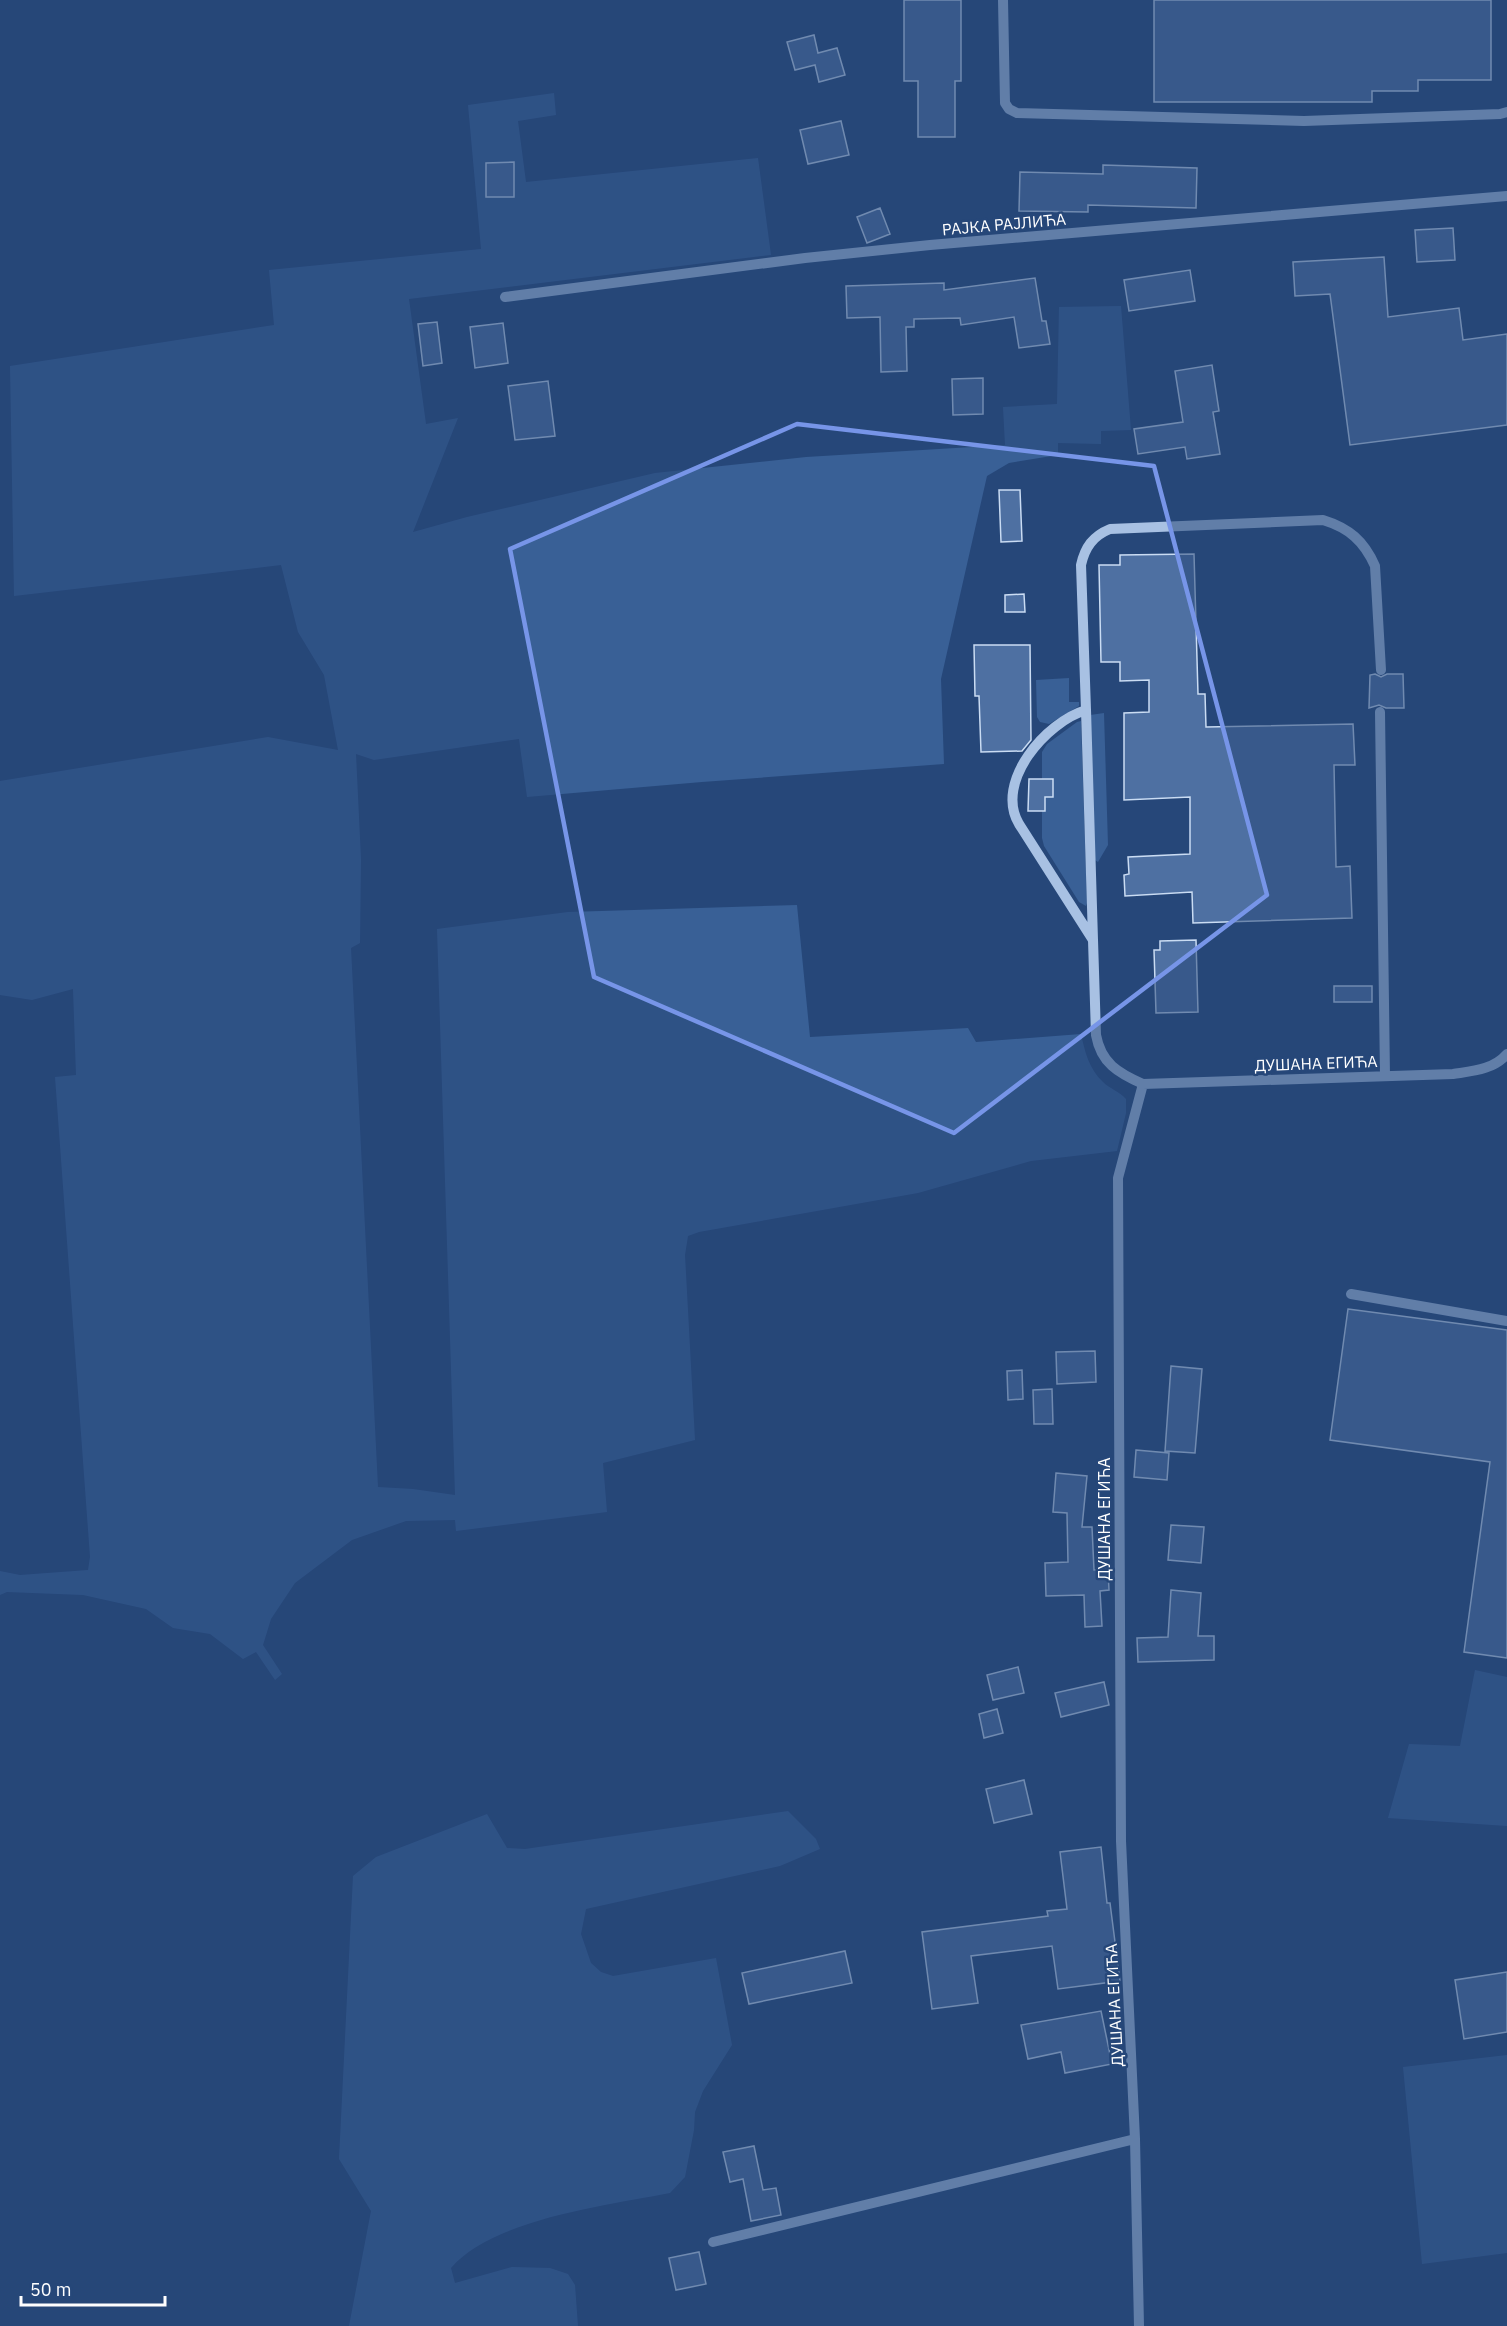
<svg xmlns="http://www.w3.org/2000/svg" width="1507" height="2326" font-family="'IBM Plex Sans',sans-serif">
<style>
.green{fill:#396096}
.building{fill:#4e70a2;stroke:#cadcf3;stroke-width:1.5}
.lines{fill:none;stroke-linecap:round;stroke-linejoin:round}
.minor{stroke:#a8c1e3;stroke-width:10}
.marked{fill:none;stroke:#7795e8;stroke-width:4.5;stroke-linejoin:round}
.labels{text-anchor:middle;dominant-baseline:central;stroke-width:5;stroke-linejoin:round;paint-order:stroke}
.street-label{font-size:16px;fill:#fff;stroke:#264779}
</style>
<rect width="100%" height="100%" fill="#264779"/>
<!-- green -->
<path class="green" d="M554 93 556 115 518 121 526 182 758 158 771 255 409 299 426 424 458 418 413 532 467 517 655 473 806 457 1005 445 1003 407 1057 404 1059 307 1121 306 1131 430 1101 431V444L1058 443V455L1009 463 987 476 941 679 944 764 702 782 527 797 519 739 374 760 356 754 361 859 360 943 351 948 378 1487 413 1489 455 1495 437 929 568 912 797 905 810 1037 968 1028 976 1042 1081 1034C1085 1052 1089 1069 1103 1082 1110 1089 1119 1091 1126 1099V1113L1117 1151 1031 1161 918 1193 699 1232 688 1236 685 1255 695 1440 603 1463 607 1512 456 1531 455 1520 406 1521 352 1540 295 1583 271 1619 263 1645 282 1674 275 1680 256 1652 243 1659 210 1634 173 1628 146 1609 83 1595 7 1592 0 1595V1571L20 1575 88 1570 90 1557 55 1077 76 1075 73 989 32 1000 0 995V781L268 737 338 750 324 675 298 632 281 565 14 596 10 366 274 325 269 270 481 249 468 105Z
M1069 678V702H1079V706L1049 724 1040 722 1037 717 1036 680Z
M1104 713 1108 845 1098 862 1095 860 1090 715Z
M1081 721 1087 903 1086 906 1079 902 1044 846 1042 838V752L1047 744 1077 722Z
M1475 1670 1507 1677V1826L1388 1818 1409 1744 1460 1746Z
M788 1811 816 1839 820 1849 780 1866 586 1909 581 1934 591 1963 601 1972 613 1976 716 1958 732 2045 703 2091 695 2112 694 2130 685 2177 670 2193C609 2205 492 2219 451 2268L455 2283 512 2267 550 2268 568 2274 575 2285 578 2326H349L371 2211 339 2159 353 1876 376 1857 487 1814 507 1848 525 1849Z
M1507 2055V2253L1422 2264 1403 2067Z"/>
<!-- building -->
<path class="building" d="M904 0H961V81H955V137H918V81H904Z
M1154 0H1491V80H1418V91H1372V102H1154Z
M814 35 818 53 837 48 845 75 819 82 815 65 795 70 787 42Z
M841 121 849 155 808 164 800 130Z
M514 162V197H486V163Z
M1103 165 1197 168 1196 208 1088 205V212L1019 211 1020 172 1103 174Z
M880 208 890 234 867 243 857 217Z
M1453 228 1455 260 1417 262 1415 230Z
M1384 257 1388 317 1459 308 1463 340 1507 334V425L1350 445 1330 294 1295 296 1293 262Z
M1190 270 1195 301 1129 311 1124 280Z
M1035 278 1042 321H1046L1050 344 1019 348 1014 317 961 325 960 318 914 319V327H906L907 371 881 372 880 317 847 318 846 286 944 283V290Z
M437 322 442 363 423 366 418 324Z
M503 323 508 363 475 368 470 327Z
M1212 365 1219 411 1213 412 1220 454 1187 459 1185 447 1138 454 1134 429 1183 422 1175 371Z
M983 378V414L953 415 952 379Z
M548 381 555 436 515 440 508 386Z
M999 490H1020L1022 541 1001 542Z
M1194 554 1198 694H1205L1206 727 1353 724 1355 765H1334L1336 867 1350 866 1352 918 1193 923 1192 892 1125 896 1124 875 1129 874 1128 857 1190 854V797L1124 800V713L1149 712V680L1120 681V662H1101L1099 565H1120V555Z
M1024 594 1025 612H1005V595Z
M974 645H1030L1031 740 1022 751 981 752 979 696H975Z
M1375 674 1381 677 1387 674H1403L1404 708H1386L1379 705 1369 708 1370 675Z
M1029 779H1053V797H1045V811H1028Z
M1196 940 1198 1012 1156 1013 1154 950H1160V941Z
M1334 986H1372V1002H1334Z
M1348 1309 1507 1330V1658L1464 1652 1490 1462 1330 1440Z
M1095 1351 1096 1382 1057 1384 1056 1352Z
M1171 1366 1202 1369 1195 1453 1165 1451Z
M1022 1370 1023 1399 1008 1400 1007 1371Z
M1052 1389 1053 1424H1034L1033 1390Z
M1136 1450 1169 1453 1167 1480 1134 1477Z
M1056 1473 1087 1476 1082 1527H1092L1094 1570 1108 1569 1109 1590 1100 1591 1102 1626 1085 1627 1084 1595 1046 1596 1045 1563 1068 1562 1067 1513 1053 1512Z
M1171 1525 1204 1527 1201 1563 1168 1560Z
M1171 1590 1201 1593 1198 1636H1214V1660L1138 1662 1137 1638 1168 1637Z
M1018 1667 1024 1693 993 1700 987 1675Z
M1104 1682 1109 1705 1061 1717 1055 1693Z
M997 1709 1003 1733 984 1738 979 1714Z
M1024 1780 1032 1814 994 1823 986 1789Z
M1101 1847 1107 1903H1110L1120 1981 1058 1989 1052 1946 971 1956 978 2003 932 2009 922 1932 1048 1916 1047 1911 1067 1909 1060 1852Z
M845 1951 852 1983 749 2004 742 1973Z
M1507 1972V2032L1464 2039 1455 1980Z
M1101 2011 1112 2064 1065 2073 1061 2052 1028 2059 1021 2025Z
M754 2146 763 2190 776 2188 781 2215 751 2221 743 2179 730 2182 723 2152Z
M699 2252 706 2284 676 2290 669 2258Z"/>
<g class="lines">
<!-- minor -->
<path class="minor" d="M1003 0 1005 103 1009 109 1017 113 1304 121 1500 114 1507 112
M505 297 805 258 930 245 1507 196
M1086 710 1081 565C1085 547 1093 536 1110 529L1323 520C1349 528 1364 541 1375 566L1381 670
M1380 712 1385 1076
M1093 940 1086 710C1046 722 994 782 1019 824L1093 940 1096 1035C1101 1063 1118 1073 1143 1084L1453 1074C1472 1071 1493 1070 1507 1054
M1351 1294 1507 1321
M713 2242 1135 2139
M1139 2326 1135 2139 1121 1841 1118 1178 1143 1084"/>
</g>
<!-- marked area -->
<path d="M0 0H1507V2326H0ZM797 424 1154 466 1267 895 954 1133 594 977 510 549Z" fill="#264779" fill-opacity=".55" fill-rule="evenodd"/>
<path class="marked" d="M797 424 1154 466 1267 895 954 1133 594 977 510 549Z"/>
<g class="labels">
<!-- street labels -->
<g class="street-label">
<text transform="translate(1004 224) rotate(-5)">РАЈКА РАЈЛИЋА</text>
<text transform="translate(1316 1063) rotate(-2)">ДУШАНА ЕГИЋА</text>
<text transform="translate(1104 1519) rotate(-90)">ДУШАНА ЕГИЋА</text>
<text transform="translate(1114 2005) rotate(-93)">ДУШАНА ЕГИЋА</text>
</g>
</g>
<!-- scale -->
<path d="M21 2296v9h144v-9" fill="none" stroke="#ffffff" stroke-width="3"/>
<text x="30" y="2296" font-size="18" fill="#ffffff" stroke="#264779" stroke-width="4.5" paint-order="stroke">50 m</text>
</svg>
